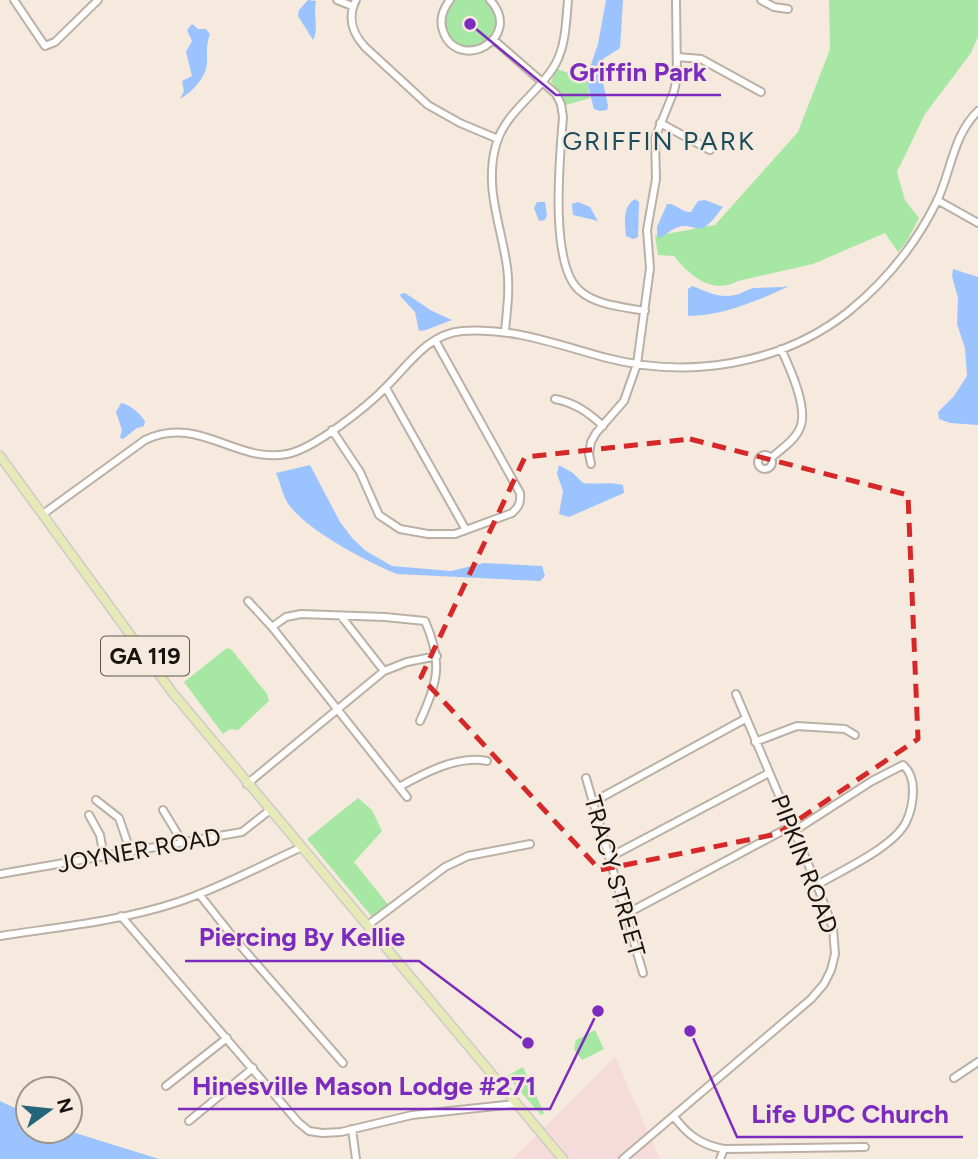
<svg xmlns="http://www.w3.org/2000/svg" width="978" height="1159" font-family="Figtree,sans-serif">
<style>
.commercial{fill:#f6dbdb}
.green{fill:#a6e7a3}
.water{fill:#9ac3ff}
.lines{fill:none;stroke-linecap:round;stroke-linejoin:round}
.minor-casing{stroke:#bbb0a5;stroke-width:10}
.major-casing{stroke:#cccbca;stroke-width:11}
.minor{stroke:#fff;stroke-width:6}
.major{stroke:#e7e9b7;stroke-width:8}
.marked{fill:none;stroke:#d62828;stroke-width:5;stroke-dasharray:14 9;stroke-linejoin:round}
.labels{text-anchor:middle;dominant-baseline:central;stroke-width:5;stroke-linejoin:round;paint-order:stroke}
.shield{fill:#f6eade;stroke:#5a544e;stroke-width:2}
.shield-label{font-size:23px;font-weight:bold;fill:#171310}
.street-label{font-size:24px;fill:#171310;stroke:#f6eade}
.neighbourhood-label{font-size:26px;letter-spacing:2px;fill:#184c5c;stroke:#f6eade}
.leader{fill:none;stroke:#7b2cbf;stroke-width:2.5}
.callout-dot{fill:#7b2cbf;stroke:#f6eade;stroke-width:2.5}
.callout-label{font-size:26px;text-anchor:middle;font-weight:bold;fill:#7b2cbf;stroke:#f6eade;stroke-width:5;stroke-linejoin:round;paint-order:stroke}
</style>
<rect width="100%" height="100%" fill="#f6eade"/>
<!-- commercial -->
<path class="commercial" d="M615 1057 660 1159H512Z"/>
<!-- green -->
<path class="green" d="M454 0H487C522 36 456 69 445 29 442 18 445 8 454 0Z
M829 0H978V36L971 53 925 114 897 172 905 200 919 218 907 241 898 252 885 233 813 264 738 281C712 295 690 276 674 256L658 255 655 236 715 225 798 132 830 49Z
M557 69 586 79 590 98 566 105 551 81Z
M227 648 231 649 267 694 269 701 238 730 230 729 223 734 184 682Z
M358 798 372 810 382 831 354 862 390 907 373 918 307 839Z
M595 1030 604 1049 582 1060 574 1049 576 1040Z
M523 1067 544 1113 541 1115 507 1076Z"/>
<!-- water -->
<path class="water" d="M308 0 316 1C313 14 319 30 313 40L298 16 299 10Z
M606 0H623L620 48 603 59 600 68 608 106 607 110 600 111 594 109 586 79 598 44Z
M192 24 198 29H206L210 34C206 44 207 52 207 63 206 78 192 92 180 99L184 91 182 81 192 76 186 52 192 41 187 30Z
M635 199 639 202 638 237 633 239 626 236C625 223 622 207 635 199Z
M705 200 723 207C717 214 711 224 703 228 696 230 692 226 686 226 676 225 668 233 660 238L657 236V227L667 204C676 203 682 213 691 212L698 201Z
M537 202H545L547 215 545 220 539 221 534 208Z
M578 202 590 207 598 221 573 215 572 204Z
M953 269 978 277V425L950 423 939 419 938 412 954 396 967 376 965 348 957 324 958 298 952 276Z
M692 286C706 291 719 299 735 295 742 294 748 288 756 288 767 287 777 288 789 286 757 301 723 316 688 316V289Z
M405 293 432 311 452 320 426 330 419 331 415 312 401 297 400 294Z
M121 403C131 405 139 413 145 421L144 426 137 428 123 439 120 438 122 430 116 412Z
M310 465 340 522 353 539 366 551 392 566 451 571 484 563 542 566 545 576 540 581 397 574C369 563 297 526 285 498 281 490 280 481 276 473Z
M559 465 573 473 583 483C597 485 610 481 623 485L624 493 569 517 559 514 563 491 557 474Z
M0 1101 28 1114V1131H69L159 1159H0Z"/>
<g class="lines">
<!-- minor casing -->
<g class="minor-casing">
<path id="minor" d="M14 0 45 46 55 42 98 0
M337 0 352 6
M356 0C347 18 352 33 365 47L428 105 460 123 498 139
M450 0C443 9 439 19 443 31 458 74 525 38 490 0
M761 0 774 7 788 9
M494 40 556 94 561 104 563 117C560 156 549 263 579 290 595 305 623 307 645 311
M677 57 701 59 761 92
M660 123 710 150
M937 200 978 223
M505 331C507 310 510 288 507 267 501 225 484 187 496 145 505 111 540 93 556 63 566 44 566 21 568 0
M386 388 466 530
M555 399C575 403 588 412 603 426
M332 430 360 472 379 515 400 529 428 534H455L512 513C519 507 521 502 520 493L435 340
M758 462a7 7 0 1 1 14 0a7 7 0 1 1-14 0Z
M771 458C780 450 794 441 799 430 810 411 790 368 781 349
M591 464 589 454 591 442 596 433 624 401 637 364 650 268 647 230 656 179 655 138 674 91 677 77 676 0
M43 514 145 440C198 414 236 464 287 454 314 449 368 406 387 386 409 364 428 334 462 331 513 327 558 345 607 358 688 379 781 365 848 312 885 282 916 244 937 201 951 172 953 135 978 111
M248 601 272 627 407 797
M341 616 384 671
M272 627 286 617 301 614 385 617 425 621C443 662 438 682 420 721
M755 742 797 726 845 729 855 735
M586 778 643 973
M247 784 384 671 407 662 437 656
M399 787C424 773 458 755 487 761
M96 800 119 818 131 853
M593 802 745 719
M163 810 183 843
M89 815 100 835 104 857
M610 857 769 773
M0 874 242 832 270 810
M199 894 233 937 343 1063
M626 914 784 830 794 831 872 781 903 765C911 772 913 780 913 790 913 800 911 812 906 822 894 847 842 870 817 885
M121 916 298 1122 309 1131 322 1133 341 1132 412 1115 515 1104
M368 925 445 867 468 856 530 844
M0 936C59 927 121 921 178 902 220 888 260 866 300 848
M954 1078 978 1062
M166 1086 227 1038
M675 1118C688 1135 701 1145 724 1149L865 1147
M189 1121 253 1068
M352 1129 356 1159
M623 1159 811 999 824 984 831 970 835 954 833 928 817 885 736 694
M720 1159 724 1149"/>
</g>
<!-- major casing -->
<g class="major-casing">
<path id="major" d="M0 456 172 692 563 1159"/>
</g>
<!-- minor -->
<use href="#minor" class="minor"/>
<!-- major -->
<use href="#major" class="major"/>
</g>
<!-- marked area -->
<path class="marked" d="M690 439 908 495 918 739 777 834 600 870 421 677 525 457Z"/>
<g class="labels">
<!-- shield labels -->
<rect class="shield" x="101" y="636.5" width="88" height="39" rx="5"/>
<g class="shield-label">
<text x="145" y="656">GA 119</text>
</g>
<!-- street labels -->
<g class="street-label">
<text transform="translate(139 850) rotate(-10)">JOYNER ROAD</text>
<text transform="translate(805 864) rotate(69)">PIPKIN ROAD</text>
<text transform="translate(615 876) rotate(74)">TRACY STREET</text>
</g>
<!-- neighbourhood labels -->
<g class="neighbourhood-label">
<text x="659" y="141">GRIFFIN PARK</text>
</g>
</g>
<!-- callouts -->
<path class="leader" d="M470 24L556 95H721M528 1043L419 961H185M598 1011L550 1109H178M690 1031L737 1137H963"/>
<g class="callout-dot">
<circle cx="470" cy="24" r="7"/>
<circle cx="528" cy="1043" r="7"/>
<circle cx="598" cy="1011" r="7"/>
<circle cx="690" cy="1031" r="7"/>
</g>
<g class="callout-label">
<text x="638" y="81">Griffin Park</text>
<text x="302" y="946">Piercing By Kellie</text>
<text x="364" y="1095">Hinesville Mason Lodge #271</text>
<text x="850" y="1123">Life UPC Church</text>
</g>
<!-- north arrow -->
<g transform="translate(49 1110) rotate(75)"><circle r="33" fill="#f6eade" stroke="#9d948c" stroke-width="2"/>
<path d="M0-5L12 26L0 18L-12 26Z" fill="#246579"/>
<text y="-10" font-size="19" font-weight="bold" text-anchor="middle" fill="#171310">N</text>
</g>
</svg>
